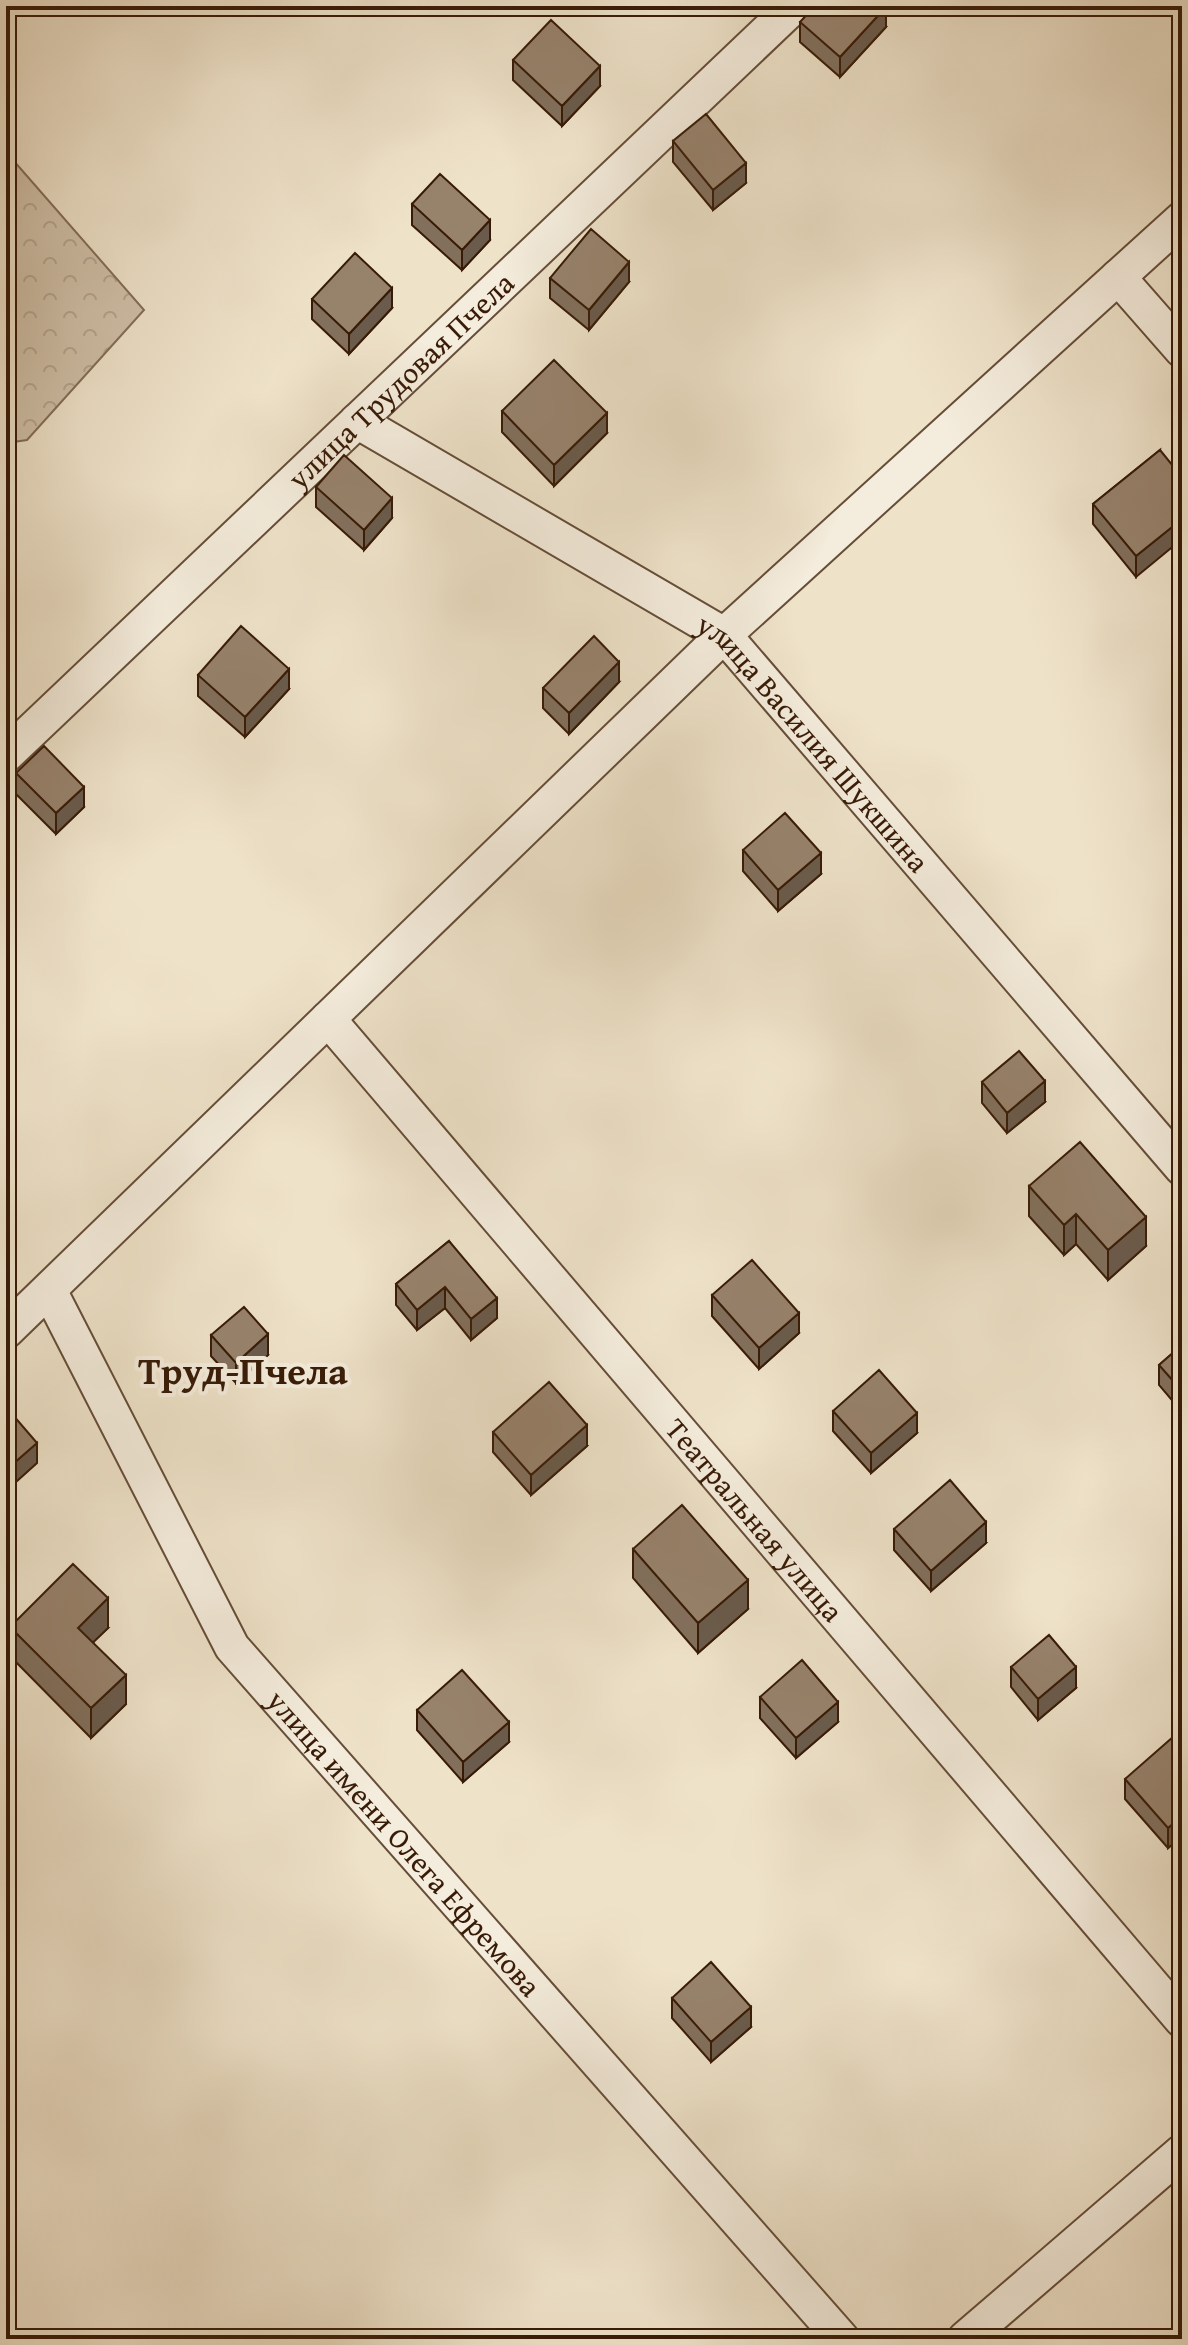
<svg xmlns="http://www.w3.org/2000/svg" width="1188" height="2345" font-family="'Gentium Book Plus',serif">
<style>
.forest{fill:url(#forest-crowns);stroke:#846e58;stroke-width:2}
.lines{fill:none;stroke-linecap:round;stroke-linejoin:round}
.minor-casing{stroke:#664d38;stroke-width:38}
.minor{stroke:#f4ecdc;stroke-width:34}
.wall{fill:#82705d;stroke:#381b07;stroke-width:2}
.shaded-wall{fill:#6a5b4c;stroke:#381b07;stroke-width:2}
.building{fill:#97826c;stroke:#381b07;stroke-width:2}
.labels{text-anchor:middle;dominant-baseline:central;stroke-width:8;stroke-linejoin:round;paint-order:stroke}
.street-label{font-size:30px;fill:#381b07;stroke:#f4ecdc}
.district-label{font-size:38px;font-weight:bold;fill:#381b07;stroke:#f4ecdc}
</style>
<defs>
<pattern id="forest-crowns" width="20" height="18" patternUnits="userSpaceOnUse" patternTransform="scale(2)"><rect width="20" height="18" fill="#cfc0a8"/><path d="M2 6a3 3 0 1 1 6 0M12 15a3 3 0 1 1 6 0" fill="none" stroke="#b2a48f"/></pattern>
</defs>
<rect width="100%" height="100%" fill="#eee2c9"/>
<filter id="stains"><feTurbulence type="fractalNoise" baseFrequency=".0025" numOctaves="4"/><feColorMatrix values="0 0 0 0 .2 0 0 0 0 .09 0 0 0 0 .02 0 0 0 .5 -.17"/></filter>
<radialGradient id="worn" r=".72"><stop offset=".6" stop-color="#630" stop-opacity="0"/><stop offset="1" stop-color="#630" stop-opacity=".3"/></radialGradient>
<!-- forest -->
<path class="forest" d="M6 152 144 310 27 440 6 443Z"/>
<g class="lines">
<!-- minor casing -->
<g class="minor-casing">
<g id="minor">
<path d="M1118 277 1182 350"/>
<path id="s1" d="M357 421 724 635 1182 1168"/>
<path id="s2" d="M6 755 794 6"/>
<path id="s3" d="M328 1019 1182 2020"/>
<path id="s4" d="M49 1290 232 1647 842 2339"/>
<path d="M6 1331 724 635 1182 219"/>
<path d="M965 2339 1182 2152"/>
</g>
</g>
<!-- minor -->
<use href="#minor" class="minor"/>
</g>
<!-- wall -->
<path class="wall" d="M800 22 886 27 840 77 800 42Z
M513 60 600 86 562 126 513 80Z
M673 141 746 183 713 210 673 162Z
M412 204 490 240 462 270 412 225Z
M550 278 629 282 589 330 550 298Z
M312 299 392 308 349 354 312 319Z
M502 411 607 433 554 486 502 432Z
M1160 450 1136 577 1093 524V504Z
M316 487 392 518 364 550 316 507Z
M198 675 289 689 245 737 198 696Z
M619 682 569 734 543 708V688Z
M16 773 84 807 56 834 16 794Z
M743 850 821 874 778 911 743 871Z
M982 1082 1045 1102 1007 1133 982 1103Z
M1029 1186 1146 1246 1108 1280 1076 1244 1064 1255 1029 1216Z
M449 1241 497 1318 471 1340 445 1308 417 1330 396 1305V1284Z
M712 1295 799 1333 759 1369 712 1316Z
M211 1335 268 1355 236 1383 211 1356Z
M1182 1345V1412L1159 1385V1365Z
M833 1411 917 1433 871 1473 833 1431Z
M493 1432 587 1446 531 1495 493 1452Z
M894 1529 986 1543 931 1591 894 1550Z
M633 1549 748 1609 698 1653 633 1578Z
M10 1627 108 1628 93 1642 126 1704 91 1738 10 1656Z
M1011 1667 1076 1688 1038 1720 1011 1687Z
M760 1697 838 1722 796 1758 760 1718Z
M417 1710 509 1742 463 1782 417 1730Z
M1182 1748V1836L1168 1848 1125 1799V1779Z
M672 1998 751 2027 711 2062 672 2018Z"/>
<!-- shaded-wall -->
<path class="shaded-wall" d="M886 7V27L840 77V57Z
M600 66V86L562 126V106Z
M746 163V183L713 210V190Z
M490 220V240L462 270V250Z
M629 262V282L589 330V310Z
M392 288V308L349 354V334Z
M607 413V433L554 486V465Z
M392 498V518L364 550V530Z
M1182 519V539L1136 577V556Z
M619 662V682L569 734V713Z
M289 669V689L245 737V717Z
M84 787V807L56 834V813Z
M821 853V874L778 911V890Z
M1045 1081V1102L1007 1133V1113Z
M1076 1214V1244L1064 1255V1225Z
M1146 1217V1246L1108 1280V1250Z
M445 1287V1308L417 1330V1310Z
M497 1298V1318L471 1340V1319Z
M799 1313V1333L759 1369V1348Z
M268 1334V1355L236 1383V1363Z
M917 1413V1433L871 1473V1453Z
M587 1425V1446L531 1495V1475Z
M37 1443V1463L6 1491V1470Z
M986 1522V1543L931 1591V1571Z
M748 1580V1609L698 1653V1623Z
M108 1598V1628L78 1657V1628Z
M1076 1667V1688L1038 1720V1699Z
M126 1675V1704L91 1738V1708Z
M838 1702V1722L796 1758V1738Z
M509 1722V1742L463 1782V1762Z
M1182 1816V1836L1168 1848V1828Z
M751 2007V2027L711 2062V2042Z"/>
<!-- building -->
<path class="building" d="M815 6H885L886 7 840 57 800 22Z
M551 20 600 66 562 106 513 60Z
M706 114 746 163 713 190 673 141Z
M440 174 490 220 462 250 412 204Z
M591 229 629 262 589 310 550 278Z
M355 253 392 288 349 334 312 299Z
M554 360 607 413 554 465 502 411Z
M1160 450 1182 477V519L1136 556 1093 504Z
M344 455 392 498 364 530 316 487Z
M241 626 289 669 245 717 198 675Z
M594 636 619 662 569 713 543 688Z
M44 746 84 787 56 813 16 773Z
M785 813 821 853 778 890 743 850Z
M1019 1051 1045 1081 1007 1113 982 1082Z
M1080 1142 1146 1217 1108 1250 1076 1214 1064 1225 1029 1186Z
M449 1241 497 1298 471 1319 445 1287 417 1310 396 1284Z
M752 1260 799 1313 759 1348 712 1295Z
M244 1307 268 1334 236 1363 211 1335Z
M1182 1345V1391L1159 1365Z
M879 1370 917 1413 871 1453 833 1411Z
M549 1382 587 1425 531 1475 493 1432Z
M6 1407 37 1443 6 1470Z
M950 1480 986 1522 931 1571 894 1529Z
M682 1505 748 1580 698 1623 633 1549Z
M73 1564 108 1598 78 1628 126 1675 91 1708 10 1627Z
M1049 1635 1076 1667 1038 1699 1011 1667Z
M802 1660 838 1702 796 1738 760 1697Z
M462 1670 509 1722 463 1762 417 1710Z
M1173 1737 1182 1748V1816L1168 1828 1125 1779Z
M711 1962 751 2007 711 2042 672 1998Z"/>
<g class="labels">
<!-- street labels -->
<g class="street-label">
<text stroke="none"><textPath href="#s2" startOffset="544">улица Трудовая Пчела</textPath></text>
<text stroke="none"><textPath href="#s1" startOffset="564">улица Василия Шукшина</textPath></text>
<text stroke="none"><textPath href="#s3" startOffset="658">Театральная улица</textPath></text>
<text stroke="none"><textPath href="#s4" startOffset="662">улица имени Олега Ефремова</textPath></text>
</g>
<!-- district labels -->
<g class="district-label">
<text x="243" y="1370">Труд-Пчела</text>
</g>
</g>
<!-- margin -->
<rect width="1188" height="2345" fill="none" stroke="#eee2c9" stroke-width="32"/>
<rect x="8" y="8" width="1172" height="2329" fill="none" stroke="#381b07" stroke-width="4"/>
<rect x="16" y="16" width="1156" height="2313" fill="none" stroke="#381b07" stroke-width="2"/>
<rect width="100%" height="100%" filter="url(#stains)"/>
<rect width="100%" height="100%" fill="url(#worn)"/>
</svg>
